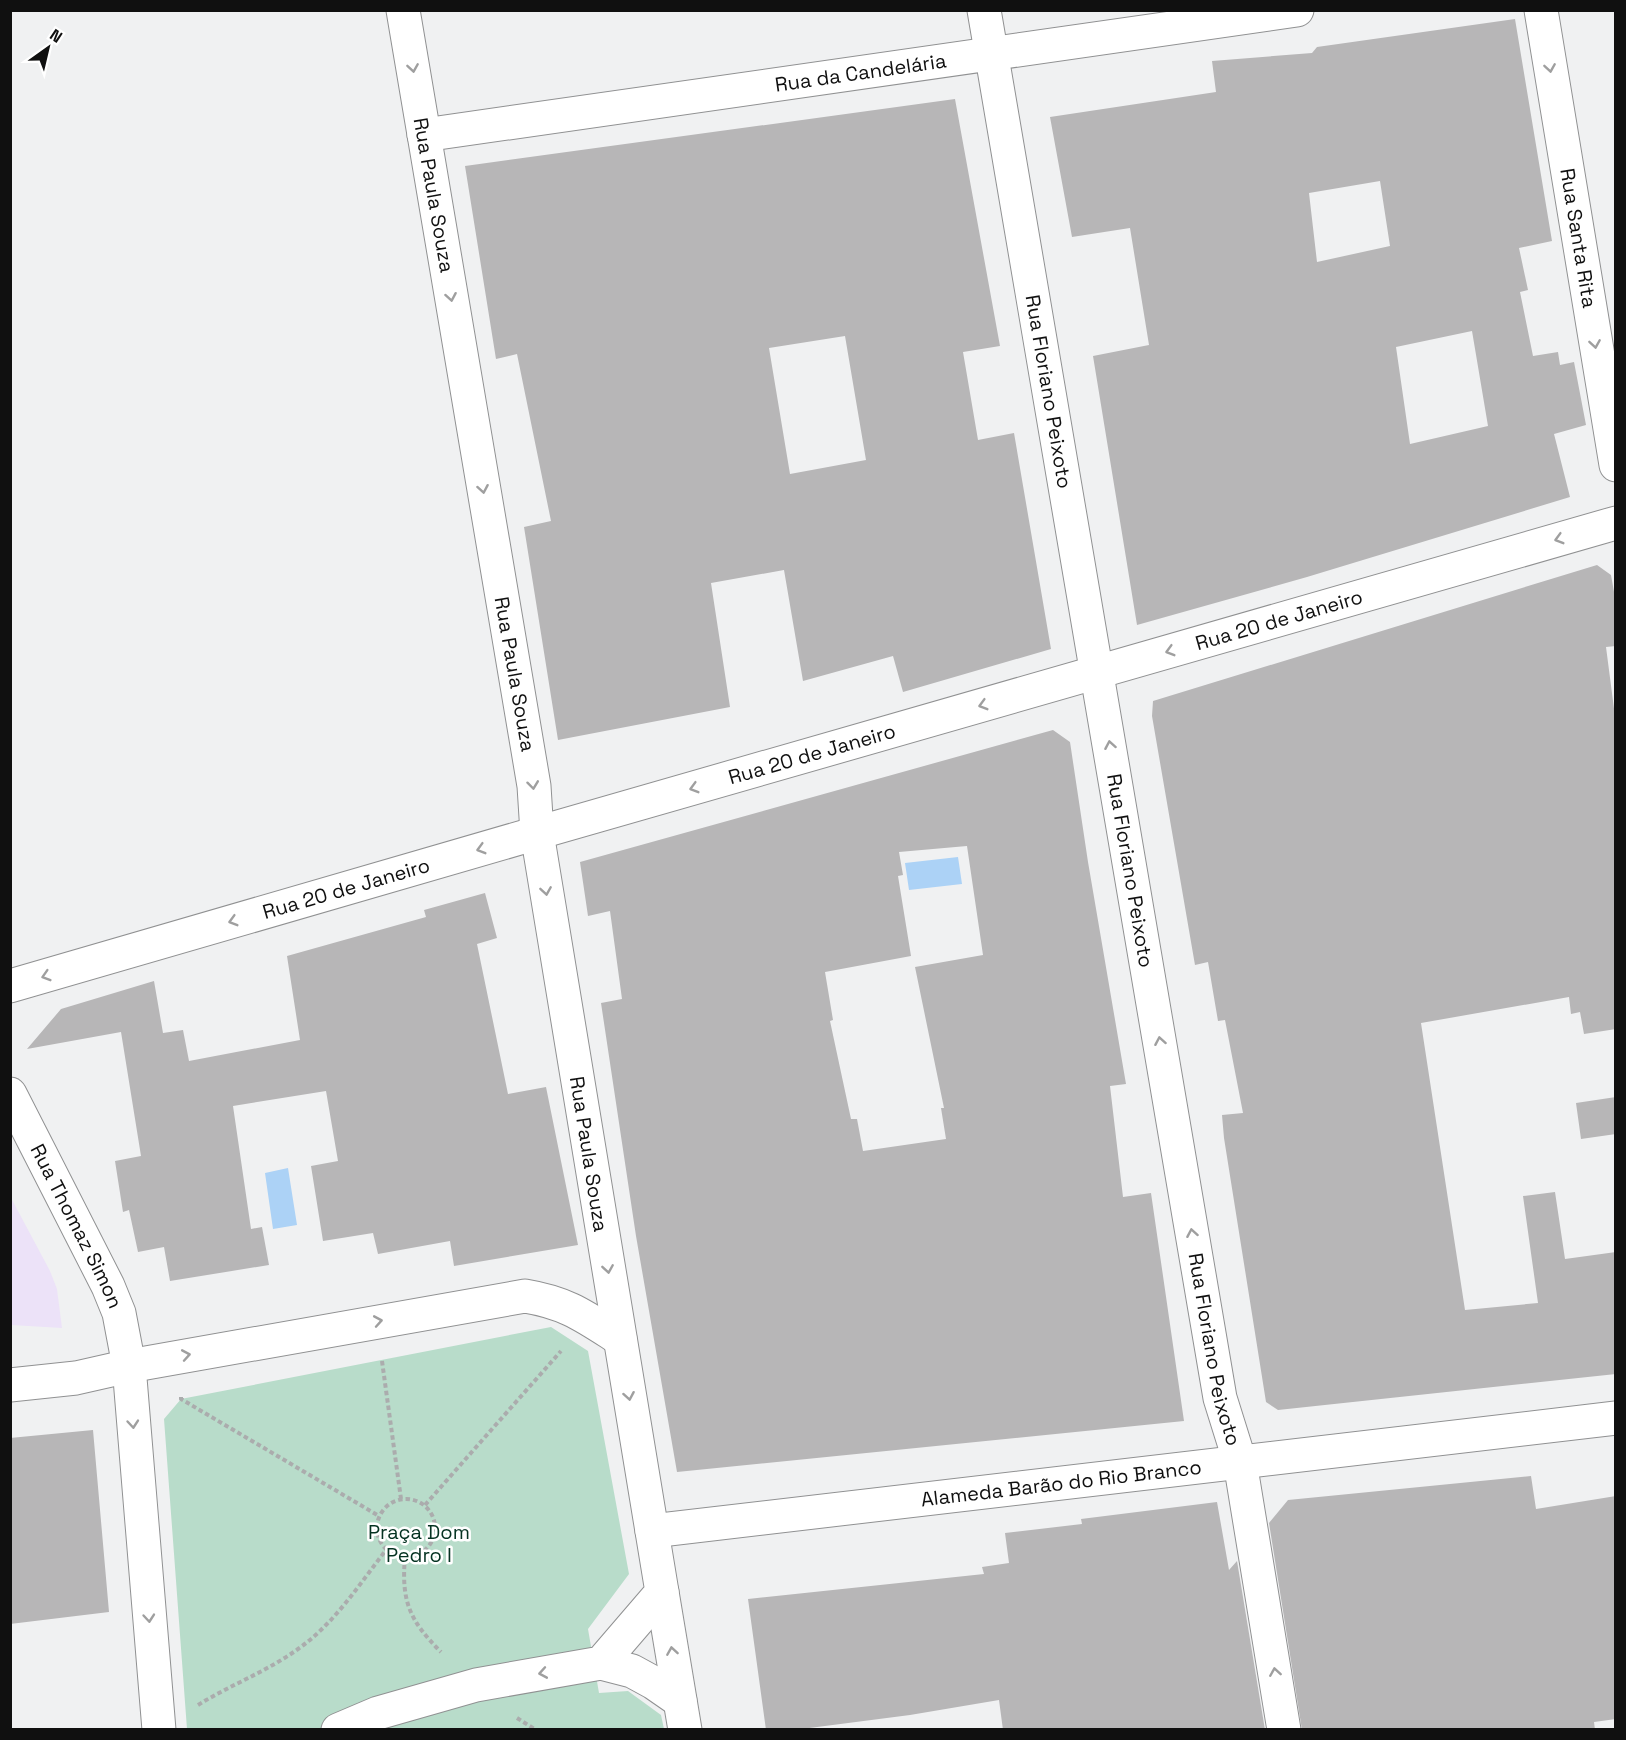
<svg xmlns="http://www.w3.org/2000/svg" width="1626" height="1740" font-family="'Space Grotesk',sans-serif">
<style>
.industrial{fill:#ece2f8}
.green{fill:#b8dcca}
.water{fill:#acd2f6}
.building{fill:#b7b6b7;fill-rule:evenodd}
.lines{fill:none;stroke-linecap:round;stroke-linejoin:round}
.minor-casing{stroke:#909192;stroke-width:35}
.tertiary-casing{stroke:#909192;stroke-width:35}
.secondary-casing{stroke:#909192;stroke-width:35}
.path{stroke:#abacad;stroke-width:4;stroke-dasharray:4.5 3;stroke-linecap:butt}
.minor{stroke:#fff;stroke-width:33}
.tertiary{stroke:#fff;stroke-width:33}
.secondary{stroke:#fff;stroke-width:33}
.oneway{stroke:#9f9f9f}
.labels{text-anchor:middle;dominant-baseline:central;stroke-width:5;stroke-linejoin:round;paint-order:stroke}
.street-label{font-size:20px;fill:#101010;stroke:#fff}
.park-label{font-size:20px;fill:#053322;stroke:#fff}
</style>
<rect width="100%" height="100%" fill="#f0f1f2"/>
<!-- industrial -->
<path class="industrial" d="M10 1196 50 1271 57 1289 62 1328 11 1325Z"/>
<!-- green -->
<path class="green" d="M551 1327 588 1351 629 1574 588 1629 599 1693 628 1691 661 1715 664 1729H187L164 1419 181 1399Z"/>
<!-- water -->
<path class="water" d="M958 857 962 884 909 890 905 863Z
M288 1168 297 1225 273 1229 265 1173Z"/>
<!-- building -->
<path class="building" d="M1515 19 1552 241 1519 248 1528 290 1520 292 1533 356 1558 352 1560 365 1574 362 1586 425 1554 434 1570 497 1307 577 1137 625 1093 356 1149 345 1130 228 1072 237 1050 117 1216 92 1212 61 1312 53 1317 47ZM1380 181 1390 246 1317 262 1309 193ZM1472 331 1488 426 1410 444 1396 347Z
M955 99 1000 346 963 352 978 440 1014 433 1051 649 903 692 893 656 803 681 784 570 711 583 730 707 558 740 524 527 551 521 517 354 496 359 465 166ZM845 336 866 460 790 474 769 348Z
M1597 565 1611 575 1616 603V646L1606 647 1616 724V1029L1584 1034 1580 1012 1571 1014 1569 997 1421 1023 1465 1310 1538 1303 1523 1196 1555 1192 1565 1259 1616 1252V1374L1278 1410 1266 1402 1224 1138 1222 1115 1243 1113 1225 1020 1218 1021 1208 962 1195 965 1152 716 1153 701Z
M1053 730 1070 742 1088 862 1126 1084 1110 1086 1123 1197 1151 1193 1184 1421 677 1472 636 1236 601 1003 622 999 610 911 588 916 580 862ZM967 846 983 955 915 967 944 1108H941L946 1139 863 1151 857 1119H851L830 1021 833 1020 825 972 911 956 898 876 903 875 899 852Z
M485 893 497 938 477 944 508 1094 546 1087 578 1245 454 1266 450 1241 378 1254 373 1233 323 1241 311 1166 338 1161 326 1091 233 1106 251 1229 262 1227 269 1265 170 1281 164 1247 138 1252 129 1210 123 1212 115 1161 141 1156 121 1032 27 1049 61 1009 154 981 163 1033 183 1030 189 1061 300 1040 287 956 426 917 424 910Z
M1616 1097V1134L1581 1139 1576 1103Z
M93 1430 109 1612 10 1624V1438Z
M1531 1476 1536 1509 1616 1496V1719L1594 1722 1595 1730H1302L1269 1523 1288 1500Z
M1217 1502 1229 1570 1237 1561 1265 1730H1003L999 1700 910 1715 794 1730H766L748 1599 984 1574 982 1567 1009 1563 1005 1533 1082 1524 1081 1519Z"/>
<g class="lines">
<!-- minor casing -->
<g class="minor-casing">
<g id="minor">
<path id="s1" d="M424 135 1297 10"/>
<path id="s2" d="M10 986 537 833"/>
<path id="s3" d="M10 1094 108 1286 119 1313 129 1366 159 1730"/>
<path d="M10 1385 76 1378 129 1366 525 1296C567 1303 584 1316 620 1339"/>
<path d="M662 1592 685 1730"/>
</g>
</g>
<!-- tertiary casing -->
<g class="tertiary-casing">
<g id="tertiary">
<path id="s4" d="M1541 10 1616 465"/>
<path id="s5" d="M537 833 1616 523"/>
<path id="s6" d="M652 1531 1616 1418"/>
</g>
</g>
<!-- secondary casing -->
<g class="secondary-casing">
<g id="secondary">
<path id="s7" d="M984 10 1220 1398 1240 1462 1284 1730"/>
<path d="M601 1663 632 1671 654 1683 680 1701"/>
<path d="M338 1730 378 1713 476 1685 601 1663 662 1592 537 833 534 786 403 10"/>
</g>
</g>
<!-- path -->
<path class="path" d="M382 1361 401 1499
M181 1397V1399L379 1516
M377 1528a29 29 0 1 1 58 0a29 29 0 1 1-58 0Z
M425 1505 561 1351
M405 1557C401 1602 410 1621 441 1652
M198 1705C230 1685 266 1672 298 1649 334 1624 359 1585 386 1550
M517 1718 536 1730"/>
<!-- minor -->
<use href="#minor" class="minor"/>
<!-- tertiary -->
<use href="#tertiary" class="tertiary"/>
<!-- secondary -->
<use href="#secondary" class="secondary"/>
</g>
<!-- one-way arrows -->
<defs><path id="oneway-chevron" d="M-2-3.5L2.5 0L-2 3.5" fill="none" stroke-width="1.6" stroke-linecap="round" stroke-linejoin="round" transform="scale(1.5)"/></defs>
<g class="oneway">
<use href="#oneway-chevron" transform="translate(413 68) rotate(81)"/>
<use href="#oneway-chevron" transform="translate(1550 68) rotate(81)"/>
<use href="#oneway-chevron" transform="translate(451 297) rotate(80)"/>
<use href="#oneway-chevron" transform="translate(1595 344) rotate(81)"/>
<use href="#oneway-chevron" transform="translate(483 489) rotate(80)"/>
<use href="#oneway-chevron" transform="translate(1559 539) rotate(164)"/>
<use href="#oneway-chevron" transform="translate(1170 651) rotate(164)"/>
<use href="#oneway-chevron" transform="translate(983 705) rotate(164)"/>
<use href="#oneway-chevron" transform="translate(1110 745) rotate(-100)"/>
<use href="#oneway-chevron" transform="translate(533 785) rotate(83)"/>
<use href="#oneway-chevron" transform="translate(694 788) rotate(164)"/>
<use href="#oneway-chevron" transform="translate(481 849) rotate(164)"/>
<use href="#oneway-chevron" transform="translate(546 891) rotate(81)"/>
<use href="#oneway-chevron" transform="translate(233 921) rotate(164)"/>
<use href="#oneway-chevron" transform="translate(46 976) rotate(163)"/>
<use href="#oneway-chevron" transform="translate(1160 1041) rotate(-100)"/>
<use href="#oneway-chevron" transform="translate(1192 1233) rotate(-100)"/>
<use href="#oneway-chevron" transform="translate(608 1269) rotate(81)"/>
<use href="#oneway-chevron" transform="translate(378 1321) rotate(-10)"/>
<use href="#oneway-chevron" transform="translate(186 1355) rotate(-10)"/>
<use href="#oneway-chevron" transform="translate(629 1396) rotate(80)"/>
<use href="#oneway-chevron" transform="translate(133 1424) rotate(85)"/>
<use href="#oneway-chevron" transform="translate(149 1618) rotate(85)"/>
<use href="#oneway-chevron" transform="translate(672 1651) rotate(-99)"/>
<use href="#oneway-chevron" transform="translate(1275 1672) rotate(-99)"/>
<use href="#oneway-chevron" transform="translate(543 1673) rotate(170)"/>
</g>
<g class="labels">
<!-- street labels -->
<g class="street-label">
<text stroke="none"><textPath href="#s1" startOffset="441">Rua da Candelária</textPath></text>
<text transform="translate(434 195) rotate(80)">Rua Paula Souza</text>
<text stroke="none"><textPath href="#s4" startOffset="231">Rua Santa Rita</textPath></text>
<text stroke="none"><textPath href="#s7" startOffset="387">Rua Floriano Peixoto</textPath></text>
<text stroke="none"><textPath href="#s5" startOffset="772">Rua 20 de Janeiro</textPath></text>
<text transform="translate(515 674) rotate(80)">Rua Paula Souza</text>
<text stroke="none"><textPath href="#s5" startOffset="286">Rua 20 de Janeiro</textPath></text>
<text stroke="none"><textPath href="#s7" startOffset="873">Rua Floriano Peixoto</textPath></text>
<text stroke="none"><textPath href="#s2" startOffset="350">Rua 20 de Janeiro</textPath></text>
<text transform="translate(589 1154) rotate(81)">Rua Paula Souza</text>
<text stroke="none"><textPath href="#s3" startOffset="148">Rua Thomaz Simon</textPath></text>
<text stroke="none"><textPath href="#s7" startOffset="1359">Rua Floriano Peixoto</textPath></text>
<text stroke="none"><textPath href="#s6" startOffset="412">Alameda Barão do Rio Branco</textPath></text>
</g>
<!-- park labels -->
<g class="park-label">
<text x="419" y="1532">Praça Dom<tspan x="419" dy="23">Pedro I</tspan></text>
</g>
</g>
<!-- border -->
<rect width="1626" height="1740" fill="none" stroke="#101010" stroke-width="24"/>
<!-- north arrow -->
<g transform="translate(48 48) rotate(34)" stroke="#ffffff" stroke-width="4.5" paint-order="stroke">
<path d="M0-4.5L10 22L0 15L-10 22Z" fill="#101010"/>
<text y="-9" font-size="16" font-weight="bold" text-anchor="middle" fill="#101010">N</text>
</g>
</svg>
